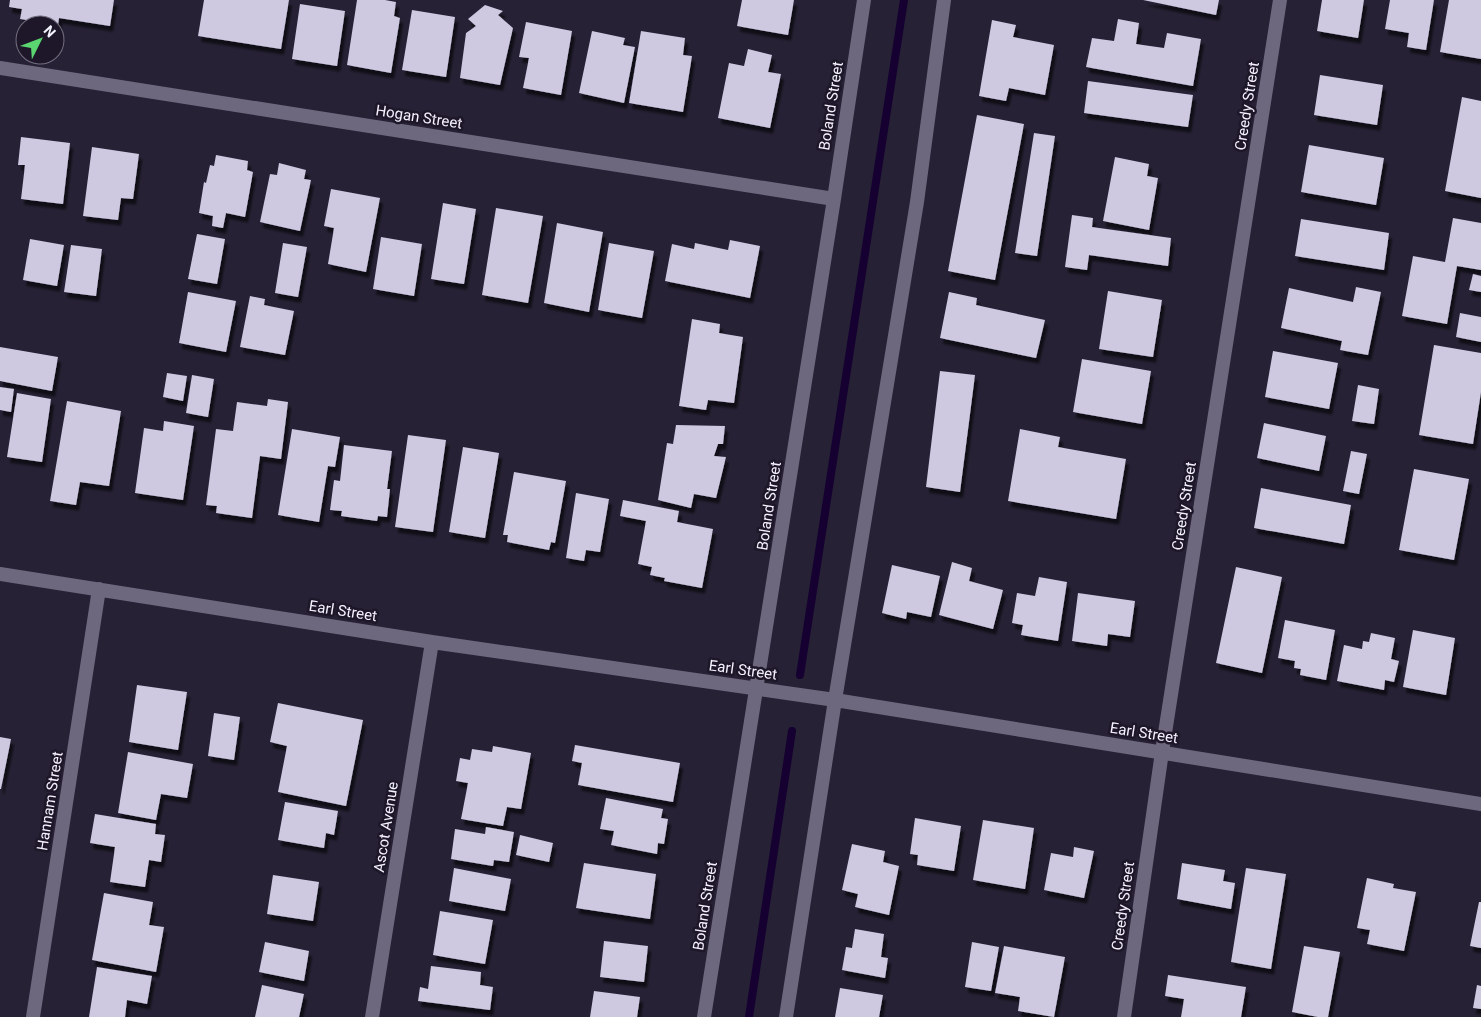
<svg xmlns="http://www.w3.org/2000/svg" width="1481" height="1017" font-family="Roboto,sans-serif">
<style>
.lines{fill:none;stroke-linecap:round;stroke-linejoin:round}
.stream{stroke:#150031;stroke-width:8}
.building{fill:#cec8e1;filter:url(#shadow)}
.minor{stroke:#6e687e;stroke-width:14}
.labels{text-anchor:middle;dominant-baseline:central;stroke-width:5;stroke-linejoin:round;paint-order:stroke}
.street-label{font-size:15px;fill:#f5f2ff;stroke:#1d1729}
</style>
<defs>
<filter id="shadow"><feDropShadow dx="3" dy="5.5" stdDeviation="1" flood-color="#0009"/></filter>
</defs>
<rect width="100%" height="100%" fill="#262134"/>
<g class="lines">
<!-- stream -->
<path class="stream" d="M800 675 904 0
M749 1017 792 731"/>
</g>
<!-- building -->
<path class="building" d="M10 0H114L110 26 59 18 58 25 20 19 22 9 9 7Z
M204 0H289L281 49 198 36Z
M357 0H385L396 2 394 16 400 18 391 73 347 65Z
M742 0H794L788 35 737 26Z
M1143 0H1219L1216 15Z
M1322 0H1364L1358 38 1317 31Z
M1390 0H1434L1426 50 1407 47 1409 33 1385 29Z
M1449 0H1481V59L1440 52Z
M300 4 345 11 337 66 292 59Z
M485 5 503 11 498 15 513 28 500 85 460 78 466 33 476 26 468 19Z
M412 10 455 17 446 77 402 70Z
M1118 19 1139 23 1136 44 1164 48 1167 33 1201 39 1193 86 1086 67 1092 38 1114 41Z
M992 20 1016 25 1013 37 1054 45 1045 95 1009 88 1006 101 979 96Z
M526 22 572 31 561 95 523 88 529 58 519 57Z
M592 31 625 38 623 45 635 47 624 103 579 93Z
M641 31 685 38 683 55 692 56 683 112 629 103Z
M748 49 772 55 768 72 781 74 770 128 718 118 729 63 744 66Z
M1320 75 1383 85 1377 125 1314 115Z
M1088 81 1193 95 1188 127 1084 113Z
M1462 97 1481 101V198L1445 191Z
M977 115 1024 124 995 280 948 271Z
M1034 133 1055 136 1037 256 1015 253Z
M21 137 70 143 63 204 21 199 25 165H18Z
M1309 145 1384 158 1376 205 1301 192Z
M92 147 139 154 133 199 121 198 118 220 83 216Z
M216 155 248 161 247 170 253 172 245 217 226 213 223 228 212 226 213 216 199 213 204 182 206 183 210 165 214 166Z
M1115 157 1149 164 1147 176 1158 178 1149 230 1103 221Z
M279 163 306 170 304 179 311 180 300 231 260 222 270 174 277 175Z
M331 189 380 198 366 272 328 264 334 228 324 226Z
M443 203 476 209 464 284 431 279Z
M496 208 543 216 528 303 482 295Z
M1072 215 1093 218 1092 227 1171 238 1168 266 1089 255 1087 270 1065 267Z
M1453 218 1481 223V270L1457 266 1447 324 1402 316 1413 256 1445 262Z
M1301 219 1389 233 1384 270 1295 256Z
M557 223 603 232 589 312 544 303Z
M197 234 225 239 217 284 188 279Z
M381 237 422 244 414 296 373 289Z
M30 239 64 245 57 286 23 280Z
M730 240 760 246 750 298 665 281 672 244 694 249 695 243 728 250Z
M283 243 307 247 298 297 275 293Z
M609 243 654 251 642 318 598 310Z
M71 245 102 249 96 296 64 292Z
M1473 274 1481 276V292L1469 290Z
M1356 287 1381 292 1368 355 1340 350 1342 341 1281 328 1289 288 1353 302Z
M1108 291 1162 300 1153 357 1099 349Z
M188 292 236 301 226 352 179 343Z
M949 292 977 298 976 305 1045 320 1036 358 940 338Z
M250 296 265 299 264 305 294 311 285 355 240 347Z
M1460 313 1481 317V342L1456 337Z
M692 319 720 324 719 333 743 337 734 403 708 400 706 410 679 406Z
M1434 345 1481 353V392L1473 444 1419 435Z
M0 347 58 357 52 391 0 381Z
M1273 351 1338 363 1329 409 1265 397Z
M1082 359 1151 371 1142 424 1073 412Z
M940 371 975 375 960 492 926 487Z
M167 373 187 376 183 401 163 397Z
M192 375 214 379 208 417 186 413Z
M1358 385 1379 389 1374 424 1352 421Z
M0 387 14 389 11 412 0 410Z
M17 393 51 399 42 462 7 457Z
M268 399 288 402 281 459 260 456 252 518 216 513 217 506 206 505 216 429 233 431 237 402 267 406Z
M67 401 121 411 109 486 80 482 76 505 50 501Z
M164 421 194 426 183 500 135 493 144 428 163 431Z
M1264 423 1326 436 1319 471 1257 458Z
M676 425 725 426 723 444H718L714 456 726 457 716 498 694 494 691 508 658 500 667 443 673 444Z
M292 429 340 437 335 467 328 466 319 522 278 515Z
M1020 429 1060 437 1058 447 1126 459 1116 519 1008 501Z
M408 435 446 440 433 532 395 527Z
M344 445 392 451 387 489H390L387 517 378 516 377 521 341 516 342 511 330 510 334 480 340 481Z
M463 447 499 453 485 538 449 532Z
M1351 451 1367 454 1359 494 1343 491Z
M1414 469 1469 479 1454 560 1399 550Z
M514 472 566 481 555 543 551 542 549 550 507 542 508 535H503Z
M1261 488 1351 505 1344 544 1254 528Z
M576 493 609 499 600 552 586 550 584 561 566 558Z
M623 500 679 511 677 522 713 529 702 588 664 581 665 578 650 575 652 567 638 564 646 521 620 516Z
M952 562 972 568 969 581 1003 590 993 629 939 615Z
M892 565 940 576 931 617 907 612 906 619 882 613Z
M1236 567 1282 577 1262 673 1216 663Z
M1039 577 1067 582 1058 641 1021 635 1023 625 1012 623 1017 593 1035 596Z
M1078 593 1135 601 1130 637 1108 634 1107 646 1072 641Z
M1285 620 1335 630 1326 680 1300 675 1301 669 1294 668 1295 661 1278 658Z
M1413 630 1455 638 1446 695 1403 687Z
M1371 633 1395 638 1391 659 1399 661 1394 682 1385 680 1384 690 1337 681 1344 645 1362 649 1363 641 1369 642Z
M137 685 187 692 178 750 129 742Z
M278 703 363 720 346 806 278 792 287 746 270 742Z
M214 713 240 717 234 760 208 756Z
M0 737 11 739 1 789H0Z
M575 745 680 763 673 802 578 785 582 763 572 761Z
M493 746 531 753 521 809 507 807 503 826 461 819 468 783 456 781 460 758 470 760 472 749 492 752Z
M128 752 193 764 187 798 161 794 156 820 118 813Z
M606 798 663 809 661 818 668 819 664 844 658 843 657 854 611 845 614 831 600 829Z
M285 802 338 811 334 835 326 833 324 848 278 840Z
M95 814 156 824 155 834 165 835 161 862 149 860 145 887 110 882 115 847 90 843Z
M915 818 961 826 954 871 917 865 918 855 910 854Z
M983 820 1034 828 1025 889 973 880Z
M486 827 514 832 509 862 494 860 493 866 451 859 455 829 485 834Z
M520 835 553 843 549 862 516 855Z
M852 844 885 851 883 862 899 866 889 915 855 907 858 894 842 890Z
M1074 847 1094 851 1084 898 1044 890 1051 853 1073 857Z
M584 863 656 874 650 919 576 908Z
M1182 863 1225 870 1223 881 1235 883 1231 909 1177 899Z
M454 868 511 879 505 911 449 901Z
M1246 868 1286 874 1271 969 1231 962Z
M273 875 319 882 313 921 267 914Z
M1367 878 1394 884 1393 888 1416 892 1404 951 1367 944 1370 930 1357 928Z
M104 893 153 902 149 925 164 927 156 972 92 960Z
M1479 902H1481V948L1470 946Z
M440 911 493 920 485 964 433 955Z
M855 929 884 934 881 957 888 958 885 978 842 970 846 947 852 948Z
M604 941 648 946 644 982 600 977Z
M265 942 309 951 304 981 259 972Z
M972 942 999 947 991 991 965 987Z
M1004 946 1065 957 1054 1017 1018 1011 1020 997 995 993Z
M1304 946 1340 952 1328 1017H1318L1292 1012Z
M431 966 481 972 480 985 493 987 490 1010 418 1001 420 987 428 989Z
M97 967 152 976 147 1004 127 1000 125 1017H89Z
M1168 975 1246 987 1241 1017H1181L1184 999 1165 996Z
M262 985 304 994 299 1017H255Z
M1477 985 1481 986V1009L1473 1008Z
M840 988 883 995 879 1017H835Z
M594 991 640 997 637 1017H590Z"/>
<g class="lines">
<!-- minor -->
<path class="minor" d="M0 68 834 199
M0 574 432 642 835 700 1481 804
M33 1017 99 589
M372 1017 432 642
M704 1017 834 199 864 0
M786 1017 835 700 917 202 944 0
M1124 1017 1162 752 1280 0"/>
</g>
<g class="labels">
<!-- street labels -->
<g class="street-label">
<text transform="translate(831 106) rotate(-81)">Boland Street</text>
<text transform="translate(1247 106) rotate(-81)">Creedy Street</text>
<text transform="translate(419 117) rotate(9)">Hogan Street</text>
<text transform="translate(769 506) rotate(-81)">Boland Street</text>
<text transform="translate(1184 506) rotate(-81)">Creedy Street</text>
<text transform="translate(343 611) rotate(9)">Earl Street</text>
<text transform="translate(743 670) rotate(8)">Earl Street</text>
<text transform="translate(1144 733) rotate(9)">Earl Street</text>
<text transform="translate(50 801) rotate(-81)">Hannam Street</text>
<text transform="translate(386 827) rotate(-81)">Ascot Avenue</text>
<text transform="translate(705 906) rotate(-81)">Boland Street</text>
<text transform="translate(1123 906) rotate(-82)">Creedy Street</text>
</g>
</g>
<!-- north arrow -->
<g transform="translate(40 40) rotate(48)"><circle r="24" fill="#1d1729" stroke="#736f7f"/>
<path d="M0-4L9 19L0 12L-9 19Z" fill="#5ad56f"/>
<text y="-8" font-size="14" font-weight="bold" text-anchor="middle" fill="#f5f2ff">N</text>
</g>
</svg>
